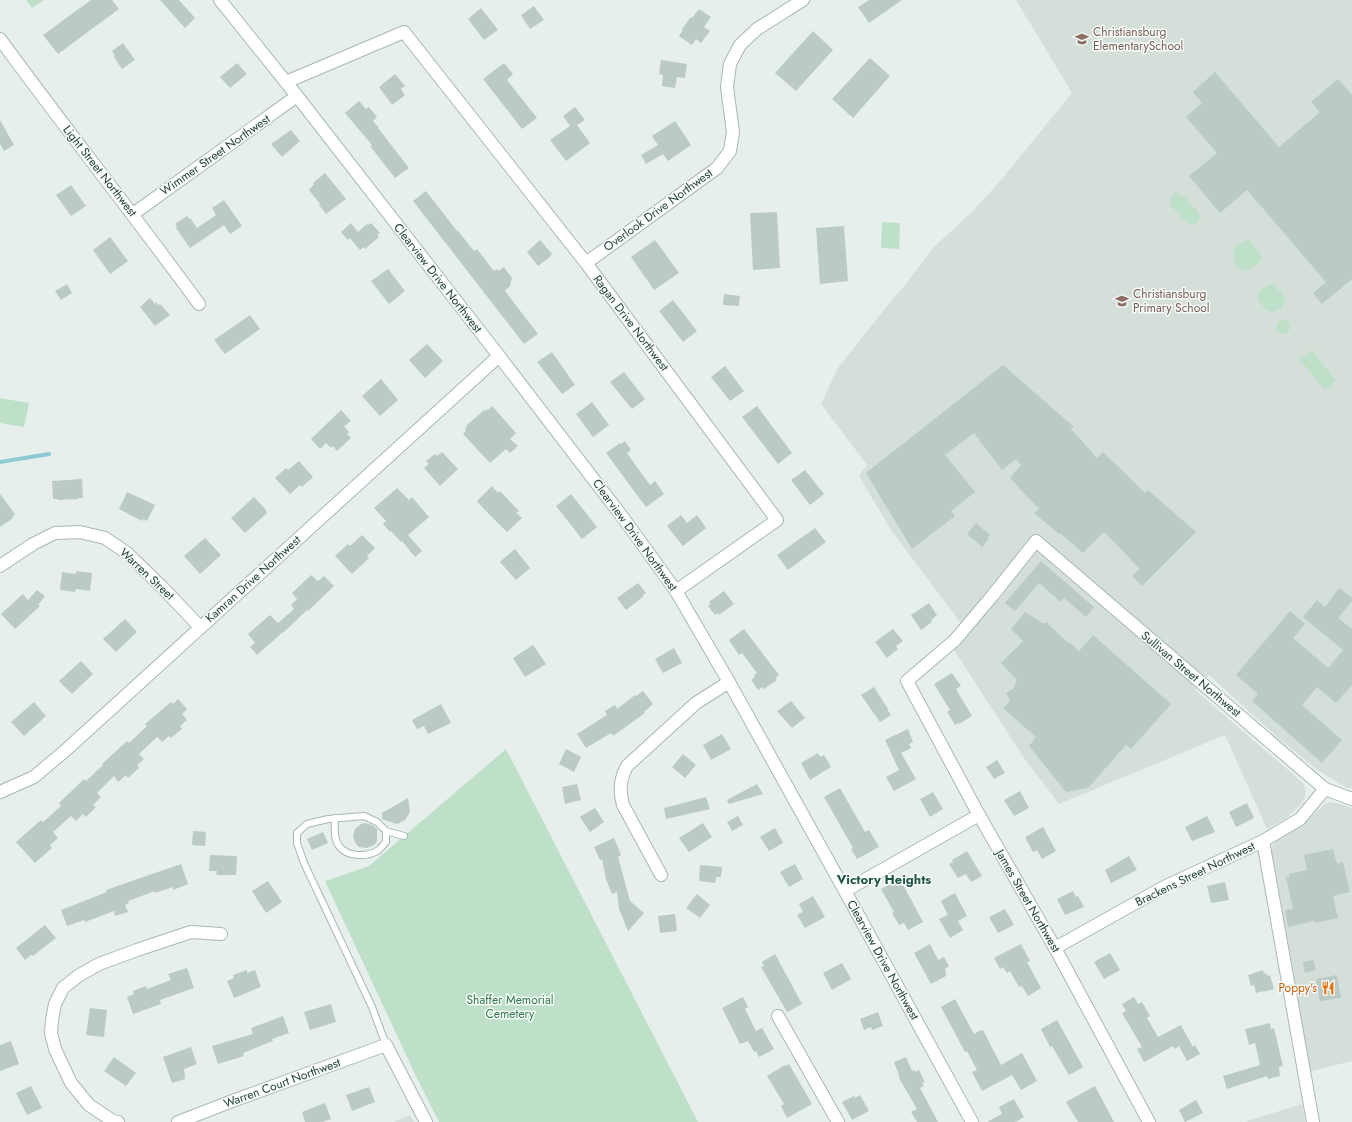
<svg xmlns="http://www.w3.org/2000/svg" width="1352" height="1122" font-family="Jost,sans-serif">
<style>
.built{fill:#d4dfda}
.green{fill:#bfe0c8}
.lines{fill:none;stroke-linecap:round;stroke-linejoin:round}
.stream{stroke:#8ec9d4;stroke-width:4}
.building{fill:#bbcac4}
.lane-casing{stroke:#a8b8b2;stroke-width:8}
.street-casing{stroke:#a8b8b2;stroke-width:14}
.secondary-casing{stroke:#a4bbb3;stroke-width:14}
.lane{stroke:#fff;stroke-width:6}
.street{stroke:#fff;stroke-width:12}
.secondary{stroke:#fff;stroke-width:12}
.labels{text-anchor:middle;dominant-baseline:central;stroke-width:3;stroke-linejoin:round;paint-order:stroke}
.education-label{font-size:12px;fill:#785e54;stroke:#f7fbf9;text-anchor:start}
.street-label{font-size:12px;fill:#24423a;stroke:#f7fbf9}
.food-label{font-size:12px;fill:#c56008;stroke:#f7fbf9;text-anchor:end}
.park-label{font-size:12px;fill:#2d7a4b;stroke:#f7fbf9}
.neighbourhood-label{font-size:13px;font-weight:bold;fill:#1f5548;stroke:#f7fbf9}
</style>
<rect width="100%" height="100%" fill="#e6efeb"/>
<!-- built -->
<path class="built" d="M1016 0H1352V788H1347L1319 771 1278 738 1209 675 1195 690 1302 782 1306 790 1305 797 1302 803 1288 817 1267 829 1225 735 1059 804 1024 758 954 650 969 634 891 530 859 476 867 465 821 404 838 368 879 316 904 286 933 248 973 211 1001 180 1072 93Z
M1330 802 1341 804 1352 808V1061L1308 1072 1271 857V851L1272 846 1276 842 1309 819 1325 804Z
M1302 1104 1305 1122H1244Z
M410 1115 414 1122H394Z"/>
<!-- green -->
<path class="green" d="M26 0H44L32 8Z
M1176 192 1186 198 1198 212 1201 218 1198 222 1195 225 1187 223 1170 205 1171 197Z
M882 222 900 223 899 249 881 248Z
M1249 240 1261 255V261L1248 271H1243L1234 262V247L1243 241Z
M1270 284C1277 286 1283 294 1285 301L1282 308 1273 312 1266 310 1257 299 1258 292Z
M1276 327a7 7 0 1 1 14 0a7 7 0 1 1-14 0Z
M1312 350 1336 381 1325 390 1300 360Z
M0 398 29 403 24 427 0 423Z
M506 749 698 1122H439L415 1074 325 881 369 866Z"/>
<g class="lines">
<!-- stream -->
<path class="stream" d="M0 462 49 454"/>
</g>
<!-- building -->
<path class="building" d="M91 0H112L119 9 58 54 43 35Z
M160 0H179L195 18 185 28Z
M869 0H902L869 23 858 7Z
M534 6 544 20 530 29 521 15Z
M481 8 498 30 484 40 468 19Z
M699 9 711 17 704 27 710 31 701 43 696 39 692 45 679 36 683 30 682 29 691 17 692 18Z
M813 31 833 50 796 91 775 73Z
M123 43 135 60 122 69 114 57 115 56 112 51Z
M870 58 890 76 853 118 832 99Z
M661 60 687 64 685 78 677 77 675 88 662 86 663 75 659 74Z
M237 63 247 74 230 88 220 77Z
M504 63 513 74 507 80 537 118 522 129 483 79Z
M1215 72 1279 147 1320 112 1311 102 1338 79 1352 95V279L1322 304 1313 293 1326 282 1247 190 1220 213 1189 176 1217 153 1186 117 1202 103 1193 92Z
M395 74 405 86 401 89 405 95 392 105 379 87Z
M359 101 366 109 369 107 377 117 373 121 379 128H378L409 168 395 178 370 146 372 145 345 113Z
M575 107 585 120 577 125 590 143 566 161 550 140 570 126 563 116Z
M0 120 14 145 4 151 0 144Z
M675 121 691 145 668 161 663 154 646 164 641 155 658 145 652 136Z
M291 130 300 141 282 157 271 144Z
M325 173 346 199 326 214 319 205 320 204 309 190 314 184 313 183Z
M71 185 86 206 71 216 56 195Z
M426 191 457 231H458L474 251 477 249 494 271 497 269 498 271 504 267 512 278 510 286 505 291 538 334 524 344 413 201Z
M224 200 242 226 230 234 224 225 190 248 176 228 177 227 175 224 187 216 189 219 190 218 197 228 216 215 212 208Z
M777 212 780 268 753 270 750 213Z
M351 223 358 232 367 224 368 225 371 223 380 233 377 235 379 237 365 249 364 247 360 250 350 238 348 240 341 232Z
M844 226 848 281 820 284 816 228Z
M110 237 128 261 110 274 93 250Z
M540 240 552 254 550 256H551L538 266 527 252Z
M655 240 679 273 654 290 631 257Z
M388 269 405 291 389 304 371 281Z
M67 284 72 293 61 300 55 291Z
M724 294 740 296 739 306 723 305Z
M150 298 155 304 156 302 158 305 160 304 170 315 155 326 140 307Z
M673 300 697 331 683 342 659 311Z
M250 315 260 329 225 354 214 340Z
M427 344 443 361 425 378 409 360Z
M552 352 575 385 562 394 537 362Z
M1003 365 1074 427 1071 429 1097 458 1103 452 1145 493 1148 490 1196 532 1142 586 1132 576 1140 569 1104 532 1083 553 1060 533 1059 534 1034 513 1039 509 1010 478 1021 465 1016 459 1002 470 974 433 945 455 975 492 951 511 955 516 912 549 866 473Z
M725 366 744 391 730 401 711 377Z
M624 372 645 399 632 409 610 382Z
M381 379 398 400 380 416 362 396Z
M592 402 609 425 593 437 576 414Z
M492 406 516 433 510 439 518 446 510 453 506 449 490 463 463 434 466 431 465 429 467 427 466 426 484 410 485 411 487 409 488 410Z
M757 406 792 453 778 464 742 417Z
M341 410 351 421 344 426 349 432 347 434 351 438 337 451 333 446 331 448 326 443 320 449 311 439Z
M625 441 631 450 627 453 634 463 650 485 655 481 664 494 646 507 606 453 620 443 621 444Z
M442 452 458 469 440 486 424 468 429 464 426 461 435 454 437 456Z
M299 461 313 477 302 487 300 485 290 494 275 478 286 468 288 470Z
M805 470 824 494 810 505 791 480Z
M82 479 83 498H78V499L58 500V499H53L52 481Z
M492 486 498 493 500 491 519 511 516 513 522 518 507 532 482 507 477 501Z
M397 488 409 500 412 497 429 517 408 535 422 551 415 557 402 541 401 542 391 531 390 532 383 524 386 521 374 508Z
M127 492 155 505 147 521 143 519 142 521 119 509Z
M0 494 15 514 12 517 13 518 0 527Z
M571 494 597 527 582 539 556 506Z
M254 497 266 510V511L267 513 245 533 231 518Z
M681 515 687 523 697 515 706 528 683 546 667 526Z
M976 523 990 535 987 538 989 539 982 547 967 534Z
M815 528 826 542 788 570 777 555Z
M362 535 375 548 367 556 369 558 352 574 335 556 348 544 350 546Z
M205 538 221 555 200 574 184 556Z
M515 549 530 568 516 580 500 562Z
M1041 561 1094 607 1086 617 1064 598 1061 602 1039 583 1015 611 1005 603Z
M76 571 92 573 90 591 76 589 75 592 60 590 62 572 76 574Z
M311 575 318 581 324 576 334 586 308 611 307 610 284 632H283L257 655 250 647 255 643 248 634 270 615 278 623 294 609 291 605 297 599 292 593Z
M638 583 646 593 643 595 644 596 626 610 617 598Z
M1339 588 1352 598V601L1338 618 1352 629V685L1336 703 1317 687 1302 705 1342 740 1322 763 1252 701 1258 694 1236 675 1290 611 1305 624 1293 638 1328 668 1343 650 1303 617 1317 600 1325 607Z
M37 590 45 596 38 605 40 606 15 629 1 614 23 594 28 600Z
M724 591 734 604 719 615 718 613 715 615 708 606 711 604 709 602Z
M929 603 937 615 931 620 932 622 921 630 911 615Z
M1025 612 1044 624 1046 622 1068 643 1069 642 1079 651 1093 635 1171 704 1131 749 1126 745 1088 788 1066 792 1029 746 1036 737 1003 708 1010 700 1006 693 1013 689 1017 680 1001 663 1023 641 1011 629Z
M125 619 137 632 116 652 103 639Z
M744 629 779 675 775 678 777 680 764 689 762 687 758 690 751 680 755 677 754 675 757 673 742 653 739 655 729 640Z
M893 629 903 641 896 646 898 649 887 658 875 642Z
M533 645 546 664 525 677 513 658Z
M674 648 682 663 663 673 655 659Z
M81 661 93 674 72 694 59 681Z
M952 673 961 686 956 689 972 716 959 724 958 723 955 725 947 712 950 710 934 684Z
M874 687 888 709H887L891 715 880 722 861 695Z
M643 691 653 704 644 712 645 713 613 736 611 733 586 748 577 734 607 715 605 711 615 705 617 709 635 695 636 696Z
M178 699 187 709 182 714 187 720 180 726 182 729 171 738 169 736 162 742 157 737 139 754 144 759 137 765 139 768 128 778 126 775 118 782 114 776 97 793 101 797 93 805 96 807 86 817 83 814 76 821 71 816 53 832 58 838 50 845 52 848 35 863 16 842 41 820 43 822 61 806 59 803 84 779 86 781 103 765 102 764 127 741 129 743 147 726 145 724 171 702 173 704Z
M791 701 805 718 792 728 777 711Z
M34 702 46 716 24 736 11 722Z
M441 704 451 723 428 734 424 726 417 729 412 720Z
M908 729 913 742 909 744 911 748 901 753 916 779 894 791 886 777 899 770 885 740Z
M722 734 731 749 711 760 703 745Z
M566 749 581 757 574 772 559 764Z
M818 753 820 757 824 755 831 767 810 780 801 763Z
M683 754 696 765 685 778 672 767Z
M997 760 1005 773 994 779 986 767Z
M577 784 581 800 565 804 562 787Z
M757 784 763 794 729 804 727 800Z
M840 788 865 832 869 830 879 847 857 859 851 849 853 848 824 797Z
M1020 791 1029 808 1014 816 1004 800Z
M933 792 943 809 930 817 920 799Z
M706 797 710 809 666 819 664 808Z
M408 798 410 812 405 820 397 824 382 819V813Z
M1247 803 1254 818 1236 827 1229 812Z
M595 808 604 822 590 832 580 817Z
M738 816 743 825 732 831 727 822Z
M1207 816 1215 832 1192 841 1185 827Z
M365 823 372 825 377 829V841L374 845 367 848 359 847 356 844 353 837 355 829 361 824Z
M703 823 712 837 689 852 679 838Z
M1043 827 1056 851 1042 859 1037 850 1033 852 1025 837Z
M775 828 783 843 769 851 760 837Z
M193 831 206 832 205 846 192 845Z
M323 832 328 843 312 850 307 839Z
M614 838 621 855 618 857 630 901 644 913 628 931 619 909 617 892 612 894 606 879 602 859 600 860 594 847Z
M1333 849 1337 864 1343 862 1350 892 1333 896 1338 918 1315 923 1314 921 1288 927 1285 910 1293 909 1286 877H1289V874L1307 870 1304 855Z
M967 851 982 876 971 882 966 874 958 878 949 864 953 862 952 860Z
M210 855 237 856 236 875H216L217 871H209Z
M1129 856 1137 870 1111 883 1105 870Z
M181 864 188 884 173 890V887L155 893V891L128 901 129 903 125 905 128 912 115 916 114 911 85 922 84 920 67 926 61 910 107 892 106 890Z
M795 864 803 879 789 887 780 872Z
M700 865 722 867 721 877H716L715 883 699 881Z
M900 879 923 922 908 930 904 923 899 925 892 913 894 912 881 889Z
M268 881 282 902 266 913 252 891Z
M1225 882 1229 900 1211 903 1207 886Z
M1073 891 1076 897 1078 896 1084 907 1065 915 1057 899Z
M955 893 967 916 958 921 963 930 950 938 939 919 948 915 941 901Z
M697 894 710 905 700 918 686 908Z
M813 896 825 917 805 928 797 915 803 912 799 904Z
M1005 909 1014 925 998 933 989 917Z
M675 914 677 931 660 933 658 916Z
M45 925 56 938 33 956 31 955 25 960 16 948Z
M930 944 938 960 944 957 949 966 945 969 946 976 931 984 914 953Z
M1021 944 1030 961 1027 962 1041 988 1028 996 1022 986 1019 987 1010 971 1007 973 1003 967 1000 969 994 958Z
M1110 953 1120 970 1104 979 1094 962Z
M775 954 802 1004 787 1012 761 967 764 966 762 962Z
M1313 960 1316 970 1305 973 1303 962Z
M842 963 851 979 832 990 823 973Z
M187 968 194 988 160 1000 161 1004 133 1014 127 997 134 994 133 991 146 986 147 989 171 980 168 974Z
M247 970V973L255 970 261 987 234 998 227 981 234 978 233 975Z
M1263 970 1264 974 1266 973 1267 976 1270 975 1274 989 1263 992V991L1256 993 1254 985 1251 986 1248 975Z
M1337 975 1341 998 1320 1001 1316 979Z
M743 997 748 1007 745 1009 756 1031 762 1028 774 1049 759 1057 756 1051 754 1052 748 1041 740 1044 722 1008Z
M1134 997 1138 1004 1142 1002 1150 1016 1147 1018 1158 1037 1181 1025 1193 1047 1195 1045 1200 1054 1187 1061 1179 1046 1175 1049 1173 1046 1144 1062 1137 1049 1142 1047 1122 1013 1126 1011 1122 1004Z
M955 999 974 1034 981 1030V1031L983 1030 1001 1065 1022 1053 1037 1081 1021 1090 1012 1075 982 1091 972 1072 977 1070 967 1051 965 1052 941 1007Z
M331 1004 336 1022 310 1030 304 1012Z
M90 1008 107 1010 104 1037 86 1035Z
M878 1012 883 1026 872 1030 871 1027 864 1030 860 1019Z
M283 1016 289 1033 272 1039 273 1041 243 1053 244 1056 218 1064 212 1046 253 1034 251 1028Z
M1057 1020 1083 1067 1069 1075 1052 1046 1050 1047 1041 1029Z
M1270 1023 1271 1029 1274 1028 1283 1066 1279 1067 1280 1076 1268 1079 1267 1076 1227 1089 1223 1076 1260 1065 1255 1043 1249 1045 1245 1029Z
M11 1041 19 1064 0 1071V1045Z
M191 1047 197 1064 184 1069 185 1079 172 1083 163 1057Z
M114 1057 136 1073 126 1086 104 1071Z
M906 1057 912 1071 915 1070 916 1072 919 1070 925 1082 922 1083 924 1086 920 1088 938 1122H917L911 1112 917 1109 899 1078H900L894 1062Z
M789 1064 812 1104 787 1118 781 1106 784 1104 767 1076 785 1065V1066Z
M31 1086 42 1108 27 1115 16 1093Z
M1095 1086 1114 1122H1078L1066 1102Z
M369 1087 375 1102 352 1111 346 1095Z
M860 1095 869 1111 852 1120 842 1102 854 1096 855 1098Z
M1014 1099 1024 1117 1015 1122H987L1002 1114 999 1107Z
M1196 1100 1203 1113 1185 1122 1179 1110Z
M325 1103 331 1119 322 1122H305L302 1112Z"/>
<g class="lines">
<!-- lane casing -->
<g class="lane-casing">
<path id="lane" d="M335 818C335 827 333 838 339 846 347 857 366 857 377 851 380 849 383 845 386 842V831
M386 1045 372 1007 304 863 297 843V833L307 824 328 819 364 816 377 822 386 831 404 836"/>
</g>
<!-- street casing -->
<g class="street-casing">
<path id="street" d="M0 39C65 128 134 215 199 304
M286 82 404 32 586 263 777 520 676 591
M133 214 297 96
M586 263 717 168 730 151 733 132 727 87 730 64 740 45 757 29 803 0
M0 566 33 544 55 533 80 532 105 538 127 553 162 587 200 627
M0 792 34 777 67 749 499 356
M1263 841 1313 1122
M661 875 623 805C619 790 620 779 627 766L696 703 729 682
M845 891 979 815
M1055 948 1164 887 1263 841 1300 819 1325 789
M778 1016 838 1122
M118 1122 113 1121 89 1105 71 1083 55 1049 51 1033 52 1020 55 1004 63 988 78 976 99 964 137 950 191 932 221 934
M178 1122 235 1100 386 1045 426 1122
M1149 1122 1055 948 979 815 907 681 955 640 993 595 1036 541 1325 789 1352 799"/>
</g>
<!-- secondary casing -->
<g class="secondary-casing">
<path id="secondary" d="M220 0 297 96 499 356 624 519 676 591 729 682 845 891 972 1122"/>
</g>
<!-- lane -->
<use href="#lane" class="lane"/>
<!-- street -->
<use href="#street" class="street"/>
<!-- secondary -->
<use href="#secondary" class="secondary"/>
</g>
<!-- icons -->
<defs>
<g id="school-bare" transform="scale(1.08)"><path d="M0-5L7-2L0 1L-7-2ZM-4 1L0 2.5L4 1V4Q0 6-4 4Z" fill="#8d6e63" stroke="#f7fbf9" stroke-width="2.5" paint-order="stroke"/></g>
<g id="restaurant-bare" transform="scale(1.08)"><path d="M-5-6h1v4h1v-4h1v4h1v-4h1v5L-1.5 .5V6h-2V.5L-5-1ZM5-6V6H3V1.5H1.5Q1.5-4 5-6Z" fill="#e8710a" stroke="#f7fbf9" stroke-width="2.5" paint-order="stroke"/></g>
</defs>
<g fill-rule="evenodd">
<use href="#school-bare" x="1082" y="39"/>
<use href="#school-bare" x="1122" y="301"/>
<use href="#restaurant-bare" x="1328" y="988"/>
</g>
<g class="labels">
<!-- education labels -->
<g class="education-label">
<text x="1093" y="32">Christiansburg<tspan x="1093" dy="14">ElementarySchool</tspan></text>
<text x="1133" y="294">Christiansburg<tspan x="1133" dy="14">Primary School</tspan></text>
</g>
<!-- street labels -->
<g class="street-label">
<text transform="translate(215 155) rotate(-35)">Wimmer Street Northwest</text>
<text transform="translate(100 171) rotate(52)">Light Street Northwest</text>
<text transform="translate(658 210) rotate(-36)">Overlook Drive Northwest</text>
<text transform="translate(438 278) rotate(52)">Clearview Drive Northwest</text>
<text transform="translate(631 323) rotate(53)">Ragan Drive Northwest</text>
<text transform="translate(635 535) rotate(54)">Clearview Drive Northwest</text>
<text transform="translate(147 574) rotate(43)">Warren Street</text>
<text transform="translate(253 579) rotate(-42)">Kamran Drive Northwest</text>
<text transform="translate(1191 674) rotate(40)">Sullivan Street Northwest</text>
<text transform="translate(1195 874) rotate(-26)">Brackens Street Northwest</text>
<text transform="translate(1028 901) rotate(60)">James Street Northwest</text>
<text transform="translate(883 960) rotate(61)">Clearview Drive Northwest</text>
<text transform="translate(282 1083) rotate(-20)">Warren Court Northwest</text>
</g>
<!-- food labels -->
<g class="food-label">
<text x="1317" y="988">Poppy's</text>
</g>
<!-- park labels -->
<g class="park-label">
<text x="510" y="1000">Shaffer Memorial<tspan x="510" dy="14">Cemetery</tspan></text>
</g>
<!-- neighbourhood labels -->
<g class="neighbourhood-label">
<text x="884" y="879">Victory Heights</text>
</g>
</g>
</svg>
